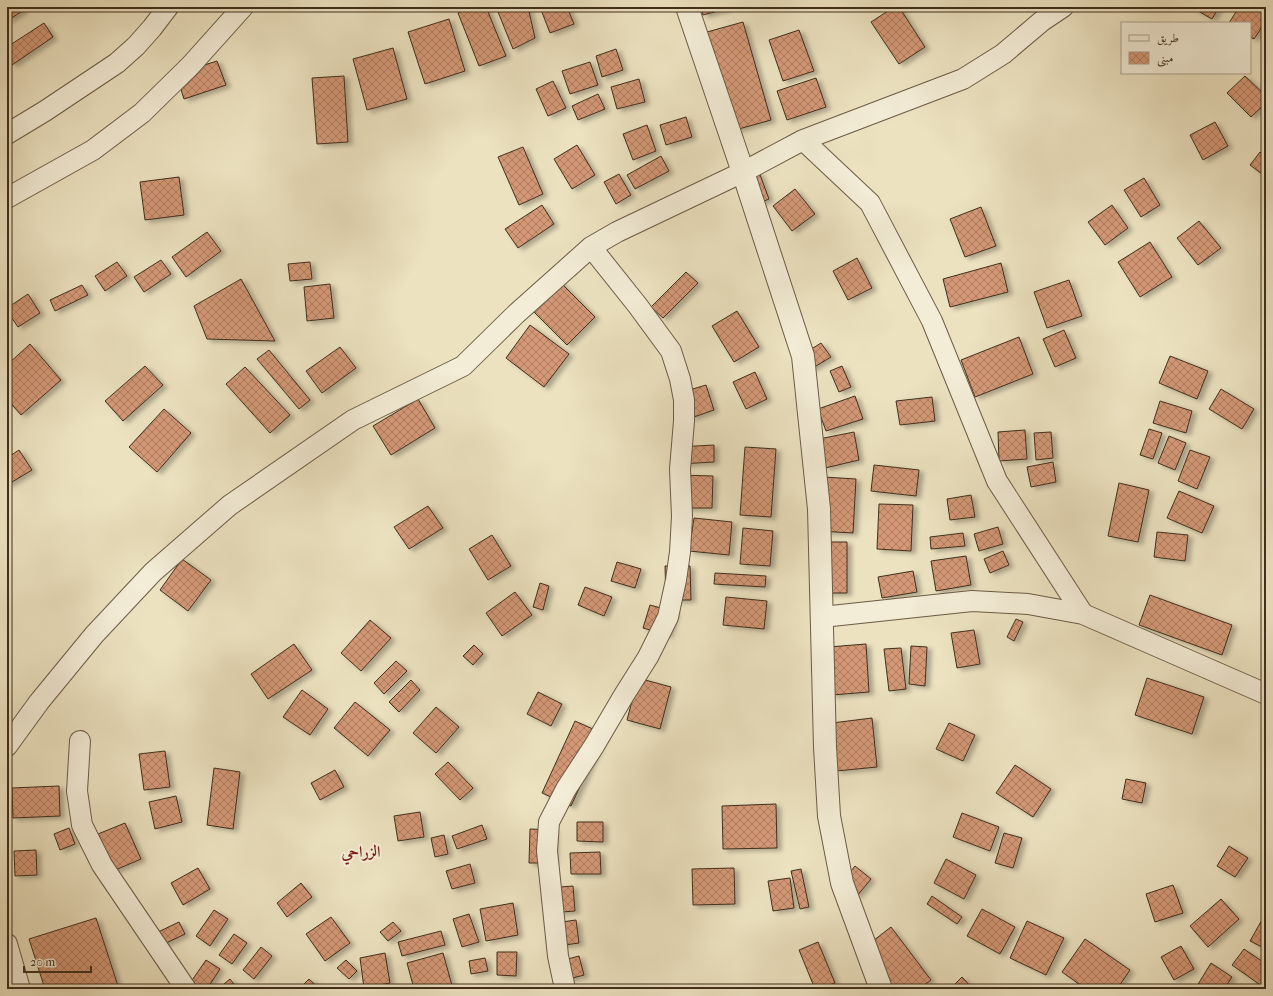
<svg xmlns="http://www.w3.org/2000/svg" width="1273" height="996" font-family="'IM FELL French Canon',Amiri,serif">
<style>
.building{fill:url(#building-cross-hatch);stroke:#402e1c;filter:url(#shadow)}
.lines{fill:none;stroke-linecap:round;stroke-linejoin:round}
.minor-casing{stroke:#6b5b45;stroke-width:22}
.tertiary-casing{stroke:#6b5b45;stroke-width:24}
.minor{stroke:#f3ecd6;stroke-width:20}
.tertiary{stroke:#f3ecd6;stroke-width:22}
.labels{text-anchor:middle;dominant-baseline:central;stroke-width:4;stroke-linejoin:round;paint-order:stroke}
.district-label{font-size:16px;font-weight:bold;fill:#7a1f14;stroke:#f3ecd6}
</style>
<defs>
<pattern id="building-cross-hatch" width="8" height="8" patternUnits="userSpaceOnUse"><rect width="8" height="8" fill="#d49876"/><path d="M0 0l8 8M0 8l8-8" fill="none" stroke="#ad7c60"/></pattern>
<filter id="shadow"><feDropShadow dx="4.5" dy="2.5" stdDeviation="2" flood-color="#0004"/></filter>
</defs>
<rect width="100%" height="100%" fill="#ece2c0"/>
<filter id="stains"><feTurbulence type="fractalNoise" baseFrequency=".005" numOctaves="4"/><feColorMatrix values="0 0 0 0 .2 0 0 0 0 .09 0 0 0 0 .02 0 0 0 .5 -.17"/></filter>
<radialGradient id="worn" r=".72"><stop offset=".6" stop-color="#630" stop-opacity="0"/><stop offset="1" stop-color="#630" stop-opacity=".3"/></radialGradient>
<!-- building -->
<path class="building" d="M7 7H22L24 10 7 21Z
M472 7H486L506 56 479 66 458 13Z
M496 7H528L535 38 513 49Z
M540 7H567L574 24 550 33Z
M701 7H729V8L703 15Z
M894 7H899L925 47 899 64 871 22Z
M1191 7H1219L1212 19Z
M1239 7H1266V21L1254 39 1250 37V23H1229Z
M449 19 465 71 425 84 408 32Z
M743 22 771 120 735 130 707 32Z
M44 23 53 37 12 65 7 58V47Z
M799 30 814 71 783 81 769 40Z
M393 48 407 99 367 110 353 59Z
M616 49 623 70 602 77 596 56Z
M217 61 226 85 184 99 176 74Z
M590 62 598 85 570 94 562 71Z
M344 76 348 142 317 144 312 78Z
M1245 76 1266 96V103L1251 117 1227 93Z
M816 78 826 107 787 120 777 91Z
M639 79 645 102 617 109 611 87Z
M553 81 566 108 548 116 536 89Z
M598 94 605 109 578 120 572 106Z
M686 117 692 137 666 145 660 125Z
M1215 122 1228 146 1203 160 1190 135Z
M647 125 656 151 633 160 623 134Z
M577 145 595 175 572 189 554 159Z
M523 147 543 194 519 205 498 157Z
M1260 152 1266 157V177L1250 165Z
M661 156 669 171 635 189 627 175Z
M759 172 769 199 752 206 742 178Z
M619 174 631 195 616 204 604 182Z
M179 177 184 215 145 220 140 182Z
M1144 178 1160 205 1141 217 1124 190Z
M795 189 815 214 792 231 773 206Z
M542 205 554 224 518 248 505 229Z
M1112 205 1128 228 1105 245 1088 222Z
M981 207 996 246 965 257 950 219Z
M1199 221 1221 248 1198 265 1177 238Z
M207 232 221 251 186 277 172 257Z
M1150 242 1172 277 1140 297 1118 262Z
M857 258 872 288 848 300 833 271Z
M161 260 171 274 144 292 134 277Z
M117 262 127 276 105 291 95 276Z
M310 262 312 279 290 281 288 264Z
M1001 263 1008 292 950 307 943 279Z
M686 272 698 283 663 318 651 307Z
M556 278 595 317 567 345 528 306Z
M241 279 275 341 207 339 194 306Z
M1069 280 1082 316 1047 328 1034 292Z
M330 284 334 318 307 321 304 287Z
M82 285 88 295 55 311 50 300Z
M28 294 40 313 18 327 7 311V308Z
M737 311 759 347 734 362 712 326Z
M530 325 569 354 544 387 506 358Z
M1064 330 1076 358 1055 367 1043 339Z
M1019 337 1033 374 975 397 961 360Z
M821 343 831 357 811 369 802 355Z
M30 344 61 380 21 415 7 399V365Z
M340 347 356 368 322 393 306 371Z
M269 350 310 400 299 409 257 359Z
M1170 356 1208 371 1197 399 1159 383Z
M145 366 163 385 123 421 105 401Z
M842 366 851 387 839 392 830 371Z
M245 367 290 415 270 433 226 384Z
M755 372 767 399 746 409 733 382Z
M706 385 714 410 691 418 683 392Z
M1221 389 1254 409 1242 429 1209 409Z
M855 396 863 419 826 431 818 409Z
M932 397 935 421 900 425 896 401Z
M418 399 435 428 391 455 373 426Z
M1160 401 1192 411 1186 433 1153 423Z
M164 409 191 433 157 472 129 447Z
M1149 429 1162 433 1153 459 1140 455Z
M1025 430 1027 459 999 461 998 432Z
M854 432 859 460 825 468 819 439Z
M1051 432 1053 458 1036 460 1034 433Z
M1169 436 1186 443 1175 470 1158 463Z
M714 445V462L679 464 678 447Z
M745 447 776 449 771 517 740 515Z
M19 450 32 470 7 485V458Z
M1190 450 1210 457 1197 489 1178 481Z
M1053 462 1056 482 1031 487 1027 467Z
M874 465 919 470 916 496 871 491Z
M679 475 713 476 712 508H679Z
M823 477 856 479 853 533 819 531Z
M1119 483 1149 490 1138 542 1108 536Z
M1179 491 1214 506 1202 533 1167 518Z
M971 495 975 517 950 520 947 499Z
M879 504 913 505 911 551 877 549Z
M428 506 443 528 409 549 394 527Z
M694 518 732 522 729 555 689 551Z
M998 527 1003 544 979 551 974 534Z
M743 528 773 531 770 566 740 564Z
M1157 532 1188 535 1185 561 1154 557Z
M963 533 965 546 931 549 930 537Z
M492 535 511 566 488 580 469 549Z
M817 542H847V593H817Z
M1003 551 1009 565 990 573 984 559Z
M966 556 971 585 936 591 931 561Z
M182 559 211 580 188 611 160 590Z
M617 562 641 569 635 588 611 581Z
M665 566H690L691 600H666Z
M913 571 917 592 882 598 878 577Z
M715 573 766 576 765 587 714 584Z
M540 583 549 586 543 610 533 607Z
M585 587 612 597 604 616 578 605Z
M515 592 532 615 502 636 486 613Z
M1150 595 1232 625 1222 655 1139 625Z
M726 597 767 601 764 629 723 625Z
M650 605 675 612 668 635 643 628Z
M1016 619 1023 622 1014 641 1007 637Z
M370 620 391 638 361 671 341 653Z
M974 630 980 664 957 668 951 633Z
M294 644 312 670 268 699 251 674Z
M866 644 869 692 832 695 829 647Z
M474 645 483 654 473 665 463 656Z
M911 646 927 647 925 686 909 684Z
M901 648 906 689 889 691 884 649Z
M396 661 407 671 384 694 374 683Z
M638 678 671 687 660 729 627 720Z
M1147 678 1204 697 1192 734 1135 715Z
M411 680 420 690 399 712 389 702Z
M302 690 328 709 310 735 283 717Z
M538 692 562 704 551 726 527 714Z
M355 702 390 730 368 756 334 728Z
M436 707 459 727 436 753 413 733Z
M872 718 877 767 836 771 832 723Z
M575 721 604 734 571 806 542 793Z
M949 723 975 735 963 761 936 749Z
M165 751 170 787 144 790 139 754Z
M448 762 473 788 460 800 435 774Z
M1015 765 1051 789 1033 817 996 793Z
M214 768 240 772 233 829 207 825Z
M335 770 344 787 320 800 311 783Z
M1126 779 1146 783 1142 803 1122 799Z
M59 786 60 816 13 818 12 788Z
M176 796 182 822 155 829 149 802Z
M776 804 777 848 723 849 722 806Z
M420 812 424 837 398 841 394 816Z
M962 813 999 827 990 851 953 837Z
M577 822H603V842L577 841Z
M125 823 141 859 113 871 98 834Z
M482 825 487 839 457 849 452 836Z
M69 828 75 844 60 850 54 834Z
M530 829 554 830 553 863H529Z
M1004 833 1022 838 1013 868 995 863Z
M444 835 448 854 435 857 431 838Z
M1229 846 1248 858 1235 877 1217 866Z
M36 850 37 875 15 876 14 851Z
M600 852 601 874H571L570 853Z
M946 859 976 875 964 899 934 883Z
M470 864 475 883 452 889 446 871Z
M855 866 871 879 857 896 841 883Z
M198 868 210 889 183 905 171 883Z
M734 868 735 904 693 905 692 869Z
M801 869 809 907 800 909 791 871Z
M790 878 794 908 773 911 768 881Z
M301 883 312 897 287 917 277 903Z
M1173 885 1183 913 1155 922 1146 894Z
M573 886 575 911 549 913 548 888Z
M932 896 962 917 957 924 927 904Z
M1221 899 1239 919 1208 947 1190 926Z
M513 903 518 935 486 941 480 909Z
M982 909 1015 927 1000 954 967 936Z
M214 910 228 919 210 946 196 936Z
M469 914 479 942 462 947 453 919Z
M331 917 350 943 325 961 306 934Z
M96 918 119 989H45L29 939Z
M1263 918 1266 920V949L1250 941Z
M576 920 579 943 550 947 547 924Z
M1027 921 1064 938 1046 975 1010 958Z
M179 922 185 934 162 945 156 933Z
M393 922 401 931 388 941 380 932Z
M891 927 931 980 919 989H882L856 954Z
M441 931 445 945 402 956 398 942Z
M234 934 247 943 232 964 219 955Z
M1085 939 1130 970 1117 989H1086L1062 972Z
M818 942 835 983 821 989H815L799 950Z
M1181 946 1194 969 1174 980 1161 957Z
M261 947 272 956 254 979 243 970Z
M1244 949 1266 964V989L1232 965Z
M497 952H517L516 976 497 975Z
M385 953 390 983 364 988 360 958Z
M443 953 453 989H414L407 963Z
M579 956 584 975 558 982 553 963Z
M485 958 488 971 471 974 469 961Z
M206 960 220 969 207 989H186Z
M346 960 357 971 349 979 337 968Z
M1211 963 1232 977 1224 989H1201L1197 986Z
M962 977 973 989H950Z
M230 979 237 988 236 989H218Z
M309 979 320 989H299Z
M595 985 596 989H564Z"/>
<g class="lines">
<!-- minor casing -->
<g class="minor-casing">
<path id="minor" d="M7 134 45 111 117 63 136 46 152 28 168 7
M803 140 870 203 932 321 997 481 1083 614
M7 198 93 150 142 113 190 66 243 7
M822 617 972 601 1028 604 1083 614 1266 694
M80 741 77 791 82 825 102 865 186 989
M7 746 39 702 94 635 153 572 230 505 353 420 463 366 516 314 591 247 617 232 743 172 803 140 963 79 1003 54 1042 21 1063 7
M7 944 20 989
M565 989 558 956 547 851 549 822 566 789 594 746 624 695 648 657 668 617 676 580 680 552 682 516 680 469 684 421V400L680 379 671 351 638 306 591 247"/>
</g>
<!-- tertiary casing -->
<g class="tertiary-casing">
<path id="tertiary" d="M687 7 743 172 803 356 819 509 825 747 829 816 842 883 881 989"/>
</g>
<!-- minor -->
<use href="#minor" class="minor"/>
<!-- tertiary -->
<use href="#tertiary" class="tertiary"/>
</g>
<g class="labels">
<!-- district labels -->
<g class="district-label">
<text x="361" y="851">الزراحي</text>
</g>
</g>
<!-- margin -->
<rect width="1273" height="996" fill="none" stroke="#ece2c0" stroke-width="24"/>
<rect x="8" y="8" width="1257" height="980" fill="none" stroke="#402e1c" stroke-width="2"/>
<rect x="12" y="12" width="1249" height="972" fill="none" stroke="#402e1c"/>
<!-- legend -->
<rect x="1121" y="22" width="130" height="52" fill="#f3ecd6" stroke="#aba08c"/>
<rect x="1129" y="35" width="20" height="6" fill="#f3ecd6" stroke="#aba08c"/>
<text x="1157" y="42" font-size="12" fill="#402e1c">طريق</text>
<rect x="1129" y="52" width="20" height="12" fill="url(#building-cross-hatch)" stroke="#aba08c"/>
<text x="1157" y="62" font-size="12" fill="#402e1c">مبنى</text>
<!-- scale -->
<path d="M24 966v6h67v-6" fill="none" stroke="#402e1c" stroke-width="2"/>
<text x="30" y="966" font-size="12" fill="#402e1c" stroke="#f3ecd6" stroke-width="3" paint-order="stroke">20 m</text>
<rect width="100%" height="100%" filter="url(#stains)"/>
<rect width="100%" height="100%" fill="url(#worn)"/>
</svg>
